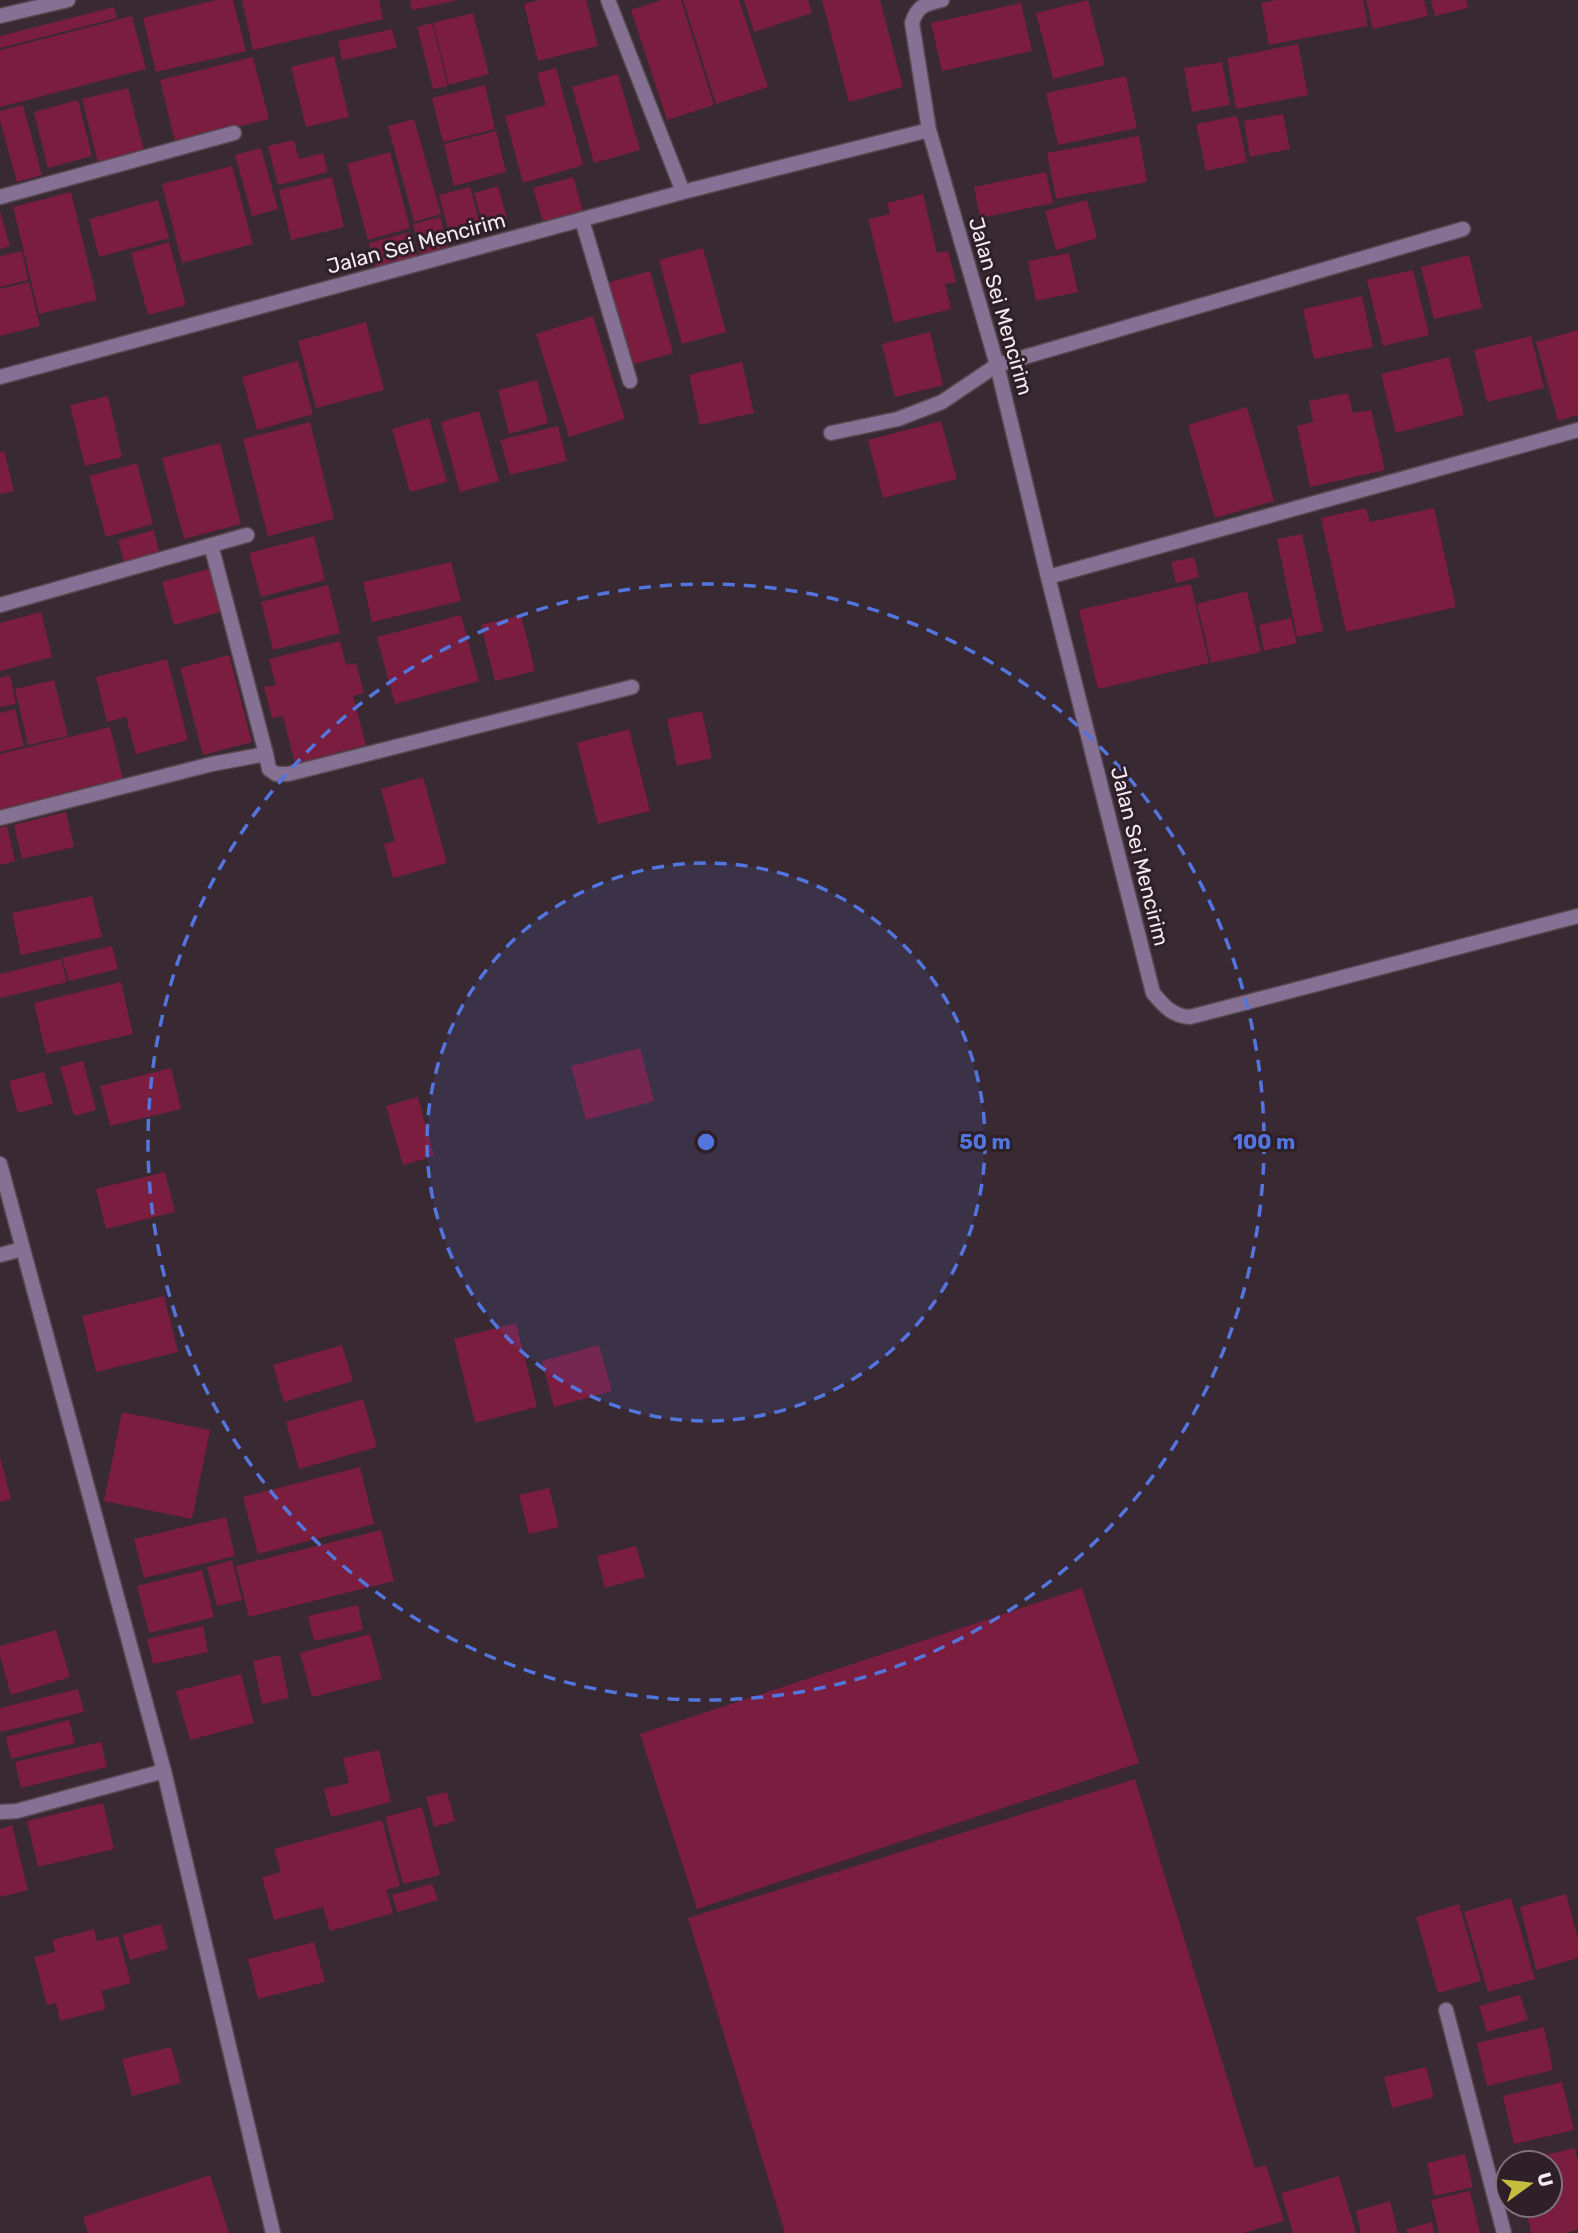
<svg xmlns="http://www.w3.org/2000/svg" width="1578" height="2233" font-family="Rubik,sans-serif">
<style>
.building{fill:#7a1d3e}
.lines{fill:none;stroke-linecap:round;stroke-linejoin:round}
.service-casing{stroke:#564851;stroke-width:17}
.minor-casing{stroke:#564851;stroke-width:17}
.service{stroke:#867093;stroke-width:14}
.minor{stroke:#867093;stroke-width:14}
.ring{fill:none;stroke:#5375de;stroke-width:3.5;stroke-dasharray:12 9}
.labels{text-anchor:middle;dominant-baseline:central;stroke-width:6;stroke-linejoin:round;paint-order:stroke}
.street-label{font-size:21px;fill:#f5ebf1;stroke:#2e1f29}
.centre{fill:#5375de;stroke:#2e1f29;stroke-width:3.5}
.ring-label{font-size:21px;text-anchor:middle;font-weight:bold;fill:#5375de;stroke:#2e1f29;stroke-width:6;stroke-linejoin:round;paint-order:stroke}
</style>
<rect width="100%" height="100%" fill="#382933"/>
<!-- building -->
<path class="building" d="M216 0H233L246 51 156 72 143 18Z
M242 0H379L383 19 253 50Z
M410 0H455V1L412 10Z
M540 0H586L598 46 538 61 524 4Z
M661 0H681L714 105 667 120 631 10Z
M683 0H739L768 87 716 104Z
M744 0H808L812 13 754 32Z
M822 0H880L903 87 849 102Z
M1088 0 1105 65 1053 79 1036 13Z
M1276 0H1363L1368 26 1269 45 1261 3Z
M1366 0H1424L1428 16 1373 29Z
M1436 0H1466L1468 8 1435 16 1431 1Z
M1021 3 1032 51 942 71 931 23Z
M114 7 117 18 0 48V36Z
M473 13 489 74 449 85 433 23Z
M132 16 146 69 0 107V50Z
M432 23 448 86 433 89 417 27Z
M392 29 397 48 342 60 338 41Z
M1298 44 1308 95 1236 109 1227 58Z
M334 56 349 117 306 127 291 67Z
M253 57 269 119 175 142 160 80Z
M1222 62 1230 105 1192 112 1184 68Z
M556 68 583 165 523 183 505 116 546 105 537 73Z
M618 74 640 150 594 163 572 87Z
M1126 76 1137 128 1058 145 1046 93Z
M485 85 495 129 443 142 432 98Z
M128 88 144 151 98 162 82 99Z
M78 100 92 156 48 168 34 112Z
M23 105 42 175 17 182 0 121V111Z
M1283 114 1290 149 1250 157 1244 121Z
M1237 116 1247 162 1206 171 1196 124Z
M414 119 441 214 414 222 388 126Z
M496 131 506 172 454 186 444 144Z
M1139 136 1147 182 1056 199 1047 153Z
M294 140 299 159 323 153 328 172 278 185 268 146Z
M261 148 278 209 252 216 235 155Z
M390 152 410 228 368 240 347 164Z
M232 166 253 244 182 263 162 184Z
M1046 172 1053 203 980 218 974 187Z
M332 177 344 227 291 240 279 190Z
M573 177 583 211 543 222 533 188Z
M498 186 507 219 483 226 474 193Z
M470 187 482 232 451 240 439 195Z
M71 192 97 300 39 314 13 207Z
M923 194 937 253 948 251 956 282 945 284 951 309 894 323 868 219 890 214 887 203Z
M158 200 169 238 99 257 89 219Z
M1087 200 1097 238 1056 250 1045 211Z
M0 211 10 246 0 249Z
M440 217 448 247 420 255 413 224Z
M410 232 417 256 376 267 369 243Z
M169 242 186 305 148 315 131 253Z
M703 248 726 332 682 344 659 260Z
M22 251 28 280 0 287V256Z
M1069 253 1078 292 1036 301 1028 261Z
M1469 255 1482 308 1434 319 1421 267Z
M1413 270 1429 335 1383 346 1367 280Z
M650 271 673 353 631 365 607 283Z
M29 282 40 326 0 336V289Z
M1362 296 1373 347 1314 359 1303 309Z
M593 316 625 419 569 437 536 334Z
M366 322 384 390 316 408 298 341Z
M1578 330V415L1558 421 1536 342Z
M930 332 943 385 895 397 882 344Z
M1531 336 1544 388 1487 402 1474 350Z
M1449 357 1464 415 1396 433 1381 374Z
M298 361 313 414 257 430 242 377Z
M742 362 754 413 700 425 689 375Z
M537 380 548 423 509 434 498 390Z
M1348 393 1353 413 1371 410 1385 470 1310 487 1297 426 1313 422 1309 401Z
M108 396 122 457 85 466 70 405Z
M1247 407 1274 501 1215 518 1188 425Z
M479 411 499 481 460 492 441 422Z
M429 418 447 482 410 492 392 429Z
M941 421 957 479 883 498 868 440Z
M310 422 334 519 268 536 243 439Z
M558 426 567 461 510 475 500 440Z
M220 443 241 524 184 539 162 458Z
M4 451 14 491 0 494V452Z
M137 463 153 524 106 537 89 476Z
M1366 508 1370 522 1434 508 1456 607 1346 632 1321 518Z
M154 530 159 552 124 562 118 540Z
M1302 534 1323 631 1297 637 1277 539Z
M314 536 325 580 261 597 249 553Z
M1194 557 1199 577 1176 583 1171 562Z
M451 562 461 601 372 622 363 582Z
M212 568 224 611 174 625 162 582Z
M1191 584 1209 663 1098 689 1079 610Z
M328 585 340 633 273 650 261 602Z
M1247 591 1261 652 1211 663 1197 604Z
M41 612 52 657 0 671V623Z
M461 615 479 681 395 704 377 637Z
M521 615 535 671 495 681 481 625Z
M1291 618 1297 643 1264 651 1259 625Z
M340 641 346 665 356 663 364 693 353 696 366 745 295 764 283 716 272 718 264 687 276 685 269 659Z
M229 655 252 742 203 755 180 668Z
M167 659 188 740 136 754 126 717 107 722 96 677Z
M10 675 16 704 0 707V678Z
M54 680 68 736 28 745 15 689Z
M15 709 24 746 0 752V713Z
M702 711 712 758 677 766 667 719Z
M110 727 124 783 0 814V754Z
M629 729 650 811 598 824 577 743Z
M423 777 447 863 393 878 384 844 395 841 381 789Z
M66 812 74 847 22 859 14 825Z
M7 826 15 861 0 865V828Z
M92 896 102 937 21 955 12 913Z
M112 946 118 969 69 981 62 958Z
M61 959 67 982 0 998V974Z
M121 982 133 1034 46 1054 34 1003Z
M640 1048 654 1101 586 1120 571 1066Z
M83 1061 96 1110 74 1116 60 1067Z
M171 1068 181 1109 110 1126 100 1086Z
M44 1072 53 1104 18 1113 9 1081Z
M418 1097 434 1156 403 1165 386 1106Z
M165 1172 175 1212 106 1229 96 1189Z
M164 1296 178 1352 96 1372 82 1316Z
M516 1323 537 1407 475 1423 454 1339Z
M342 1345 353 1381 284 1402 273 1365Z
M599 1345 612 1391 554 1407 542 1361Z
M363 1399 377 1447 299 1469 286 1422Z
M122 1412 210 1430 192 1519 104 1501Z
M0 1457 11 1499 0 1502Z
M360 1467 374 1524 258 1554 243 1497Z
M549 1488 559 1527 529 1534 519 1495Z
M226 1517 235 1556 144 1578 134 1539Z
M381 1530 394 1581 249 1617 236 1566Z
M636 1546 645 1577 605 1588 597 1556Z
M232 1560 242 1600 217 1606 207 1567Z
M202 1570 214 1617 149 1633 137 1586Z
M1082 1588 1139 1763 697 1909 640 1734Z
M358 1605 363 1630 314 1641 308 1616Z
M203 1626 208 1652 153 1664 147 1639Z
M56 1630 70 1677 11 1695 0 1656V1646Z
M370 1634 382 1679 312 1697 300 1653Z
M280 1655 289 1698 262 1704 253 1661Z
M241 1674 254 1723 190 1740 176 1691Z
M78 1689 84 1712 0 1732V1708Z
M69 1720 75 1743 11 1759 6 1737Z
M101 1742 107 1767 21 1788 15 1762Z
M379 1750 391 1802 331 1817 324 1789 349 1783 343 1758Z
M1135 1779 1255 2168 1266 2165 1284 2221 1244 2233H785L688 1918Z
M447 1792 455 1821 434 1827 426 1797Z
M103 1803 114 1849 38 1867 27 1821Z
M422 1807 440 1875 403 1884 385 1817Z
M382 1820 400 1886 386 1890 393 1913 330 1931 323 1907 274 1920 262 1877 281 1872 274 1849Z
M12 1825 28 1890 0 1897V1829Z
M432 1884 438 1900 397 1912 392 1895Z
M1566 1894 1578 1939V1958L1536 1970 1520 1907Z
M1511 1898 1535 1979 1488 1992 1464 1912Z
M1459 1904 1481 1981 1438 1993 1416 1917Z
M161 1924 168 1949 130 1960 122 1935Z
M94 1929 97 1941 118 1936 131 1983 101 1991 106 2009 60 2021 56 2003 47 2005 34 1957 55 1952 52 1940Z
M314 1942 325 1982 258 1999 248 1959Z
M1520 1995 1528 2020 1487 2032 1479 2006Z
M1544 2027 1553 2070 1487 2086 1477 2043Z
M171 2047 181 2083 132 2096 122 2059Z
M1426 2067 1434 2097 1392 2108 1384 2077Z
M1562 2082 1574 2130 1514 2144 1503 2096Z
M1575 2148 1578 2163V2230L1565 2233H1531L1525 2205H1550V2163L1513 2162Z
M1465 2154 1473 2187 1434 2196 1427 2163Z
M210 2175 229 2233H88L83 2217Z
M1339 2176 1356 2233H1293L1281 2193Z
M1470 2191 1480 2233H1439L1431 2200Z
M1390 2201 1398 2233H1361L1356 2211Z
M1432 2222 1434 2233H1407L1406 2229Z"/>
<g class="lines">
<!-- service casing -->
<g class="service-casing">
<path id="service" d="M0 1255 22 1249"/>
</g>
<!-- minor casing -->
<g class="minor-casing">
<path id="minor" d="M608 0 683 192
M942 0C925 4 917 6 912 23L929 130 997 365 1048 577 1153 993C1163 1005 1172 1016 1190 1017L1578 916
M0 16 68 0
M0 197 234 133
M582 220 630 381
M0 377 683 192 929 130
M831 433 898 419 942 402 997 365 1463 229
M211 545 266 754
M1048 577 1578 430
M0 605 247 535
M0 818 212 764 266 754 269 769 276 774H288L632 687
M0 1164 164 1771 273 2233
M0 1812 17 1811 164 1771
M1446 2010 1504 2233"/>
</g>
<!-- service -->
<use href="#service" class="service"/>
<!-- minor -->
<use href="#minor" class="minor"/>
</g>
<!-- distance rings -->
<circle cx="706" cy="1142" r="279" fill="#5375de" fill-opacity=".12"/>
<g class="ring">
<circle cx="706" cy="1142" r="279"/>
<circle cx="706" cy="1142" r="558"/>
</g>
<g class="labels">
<!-- street labels -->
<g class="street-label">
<text transform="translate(416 243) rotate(-15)">Jalan Sei Mencirim</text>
<text transform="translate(1001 306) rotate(74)">Jalan Sei Mencirim</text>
<text transform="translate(1140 856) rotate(76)">Jalan Sei Mencirim</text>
</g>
</g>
<circle cx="706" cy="1142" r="10" class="centre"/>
<g class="ring-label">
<text x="985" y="1149">50 m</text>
<text x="1264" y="1149">100 m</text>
</g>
<!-- north arrow -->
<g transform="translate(1529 2184) rotate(75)"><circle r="33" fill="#2e1f29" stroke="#7e7179" stroke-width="2"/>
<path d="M0-5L12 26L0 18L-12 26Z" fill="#c6bc3d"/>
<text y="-10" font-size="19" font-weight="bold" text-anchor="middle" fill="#f5ebf1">U</text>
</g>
</svg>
